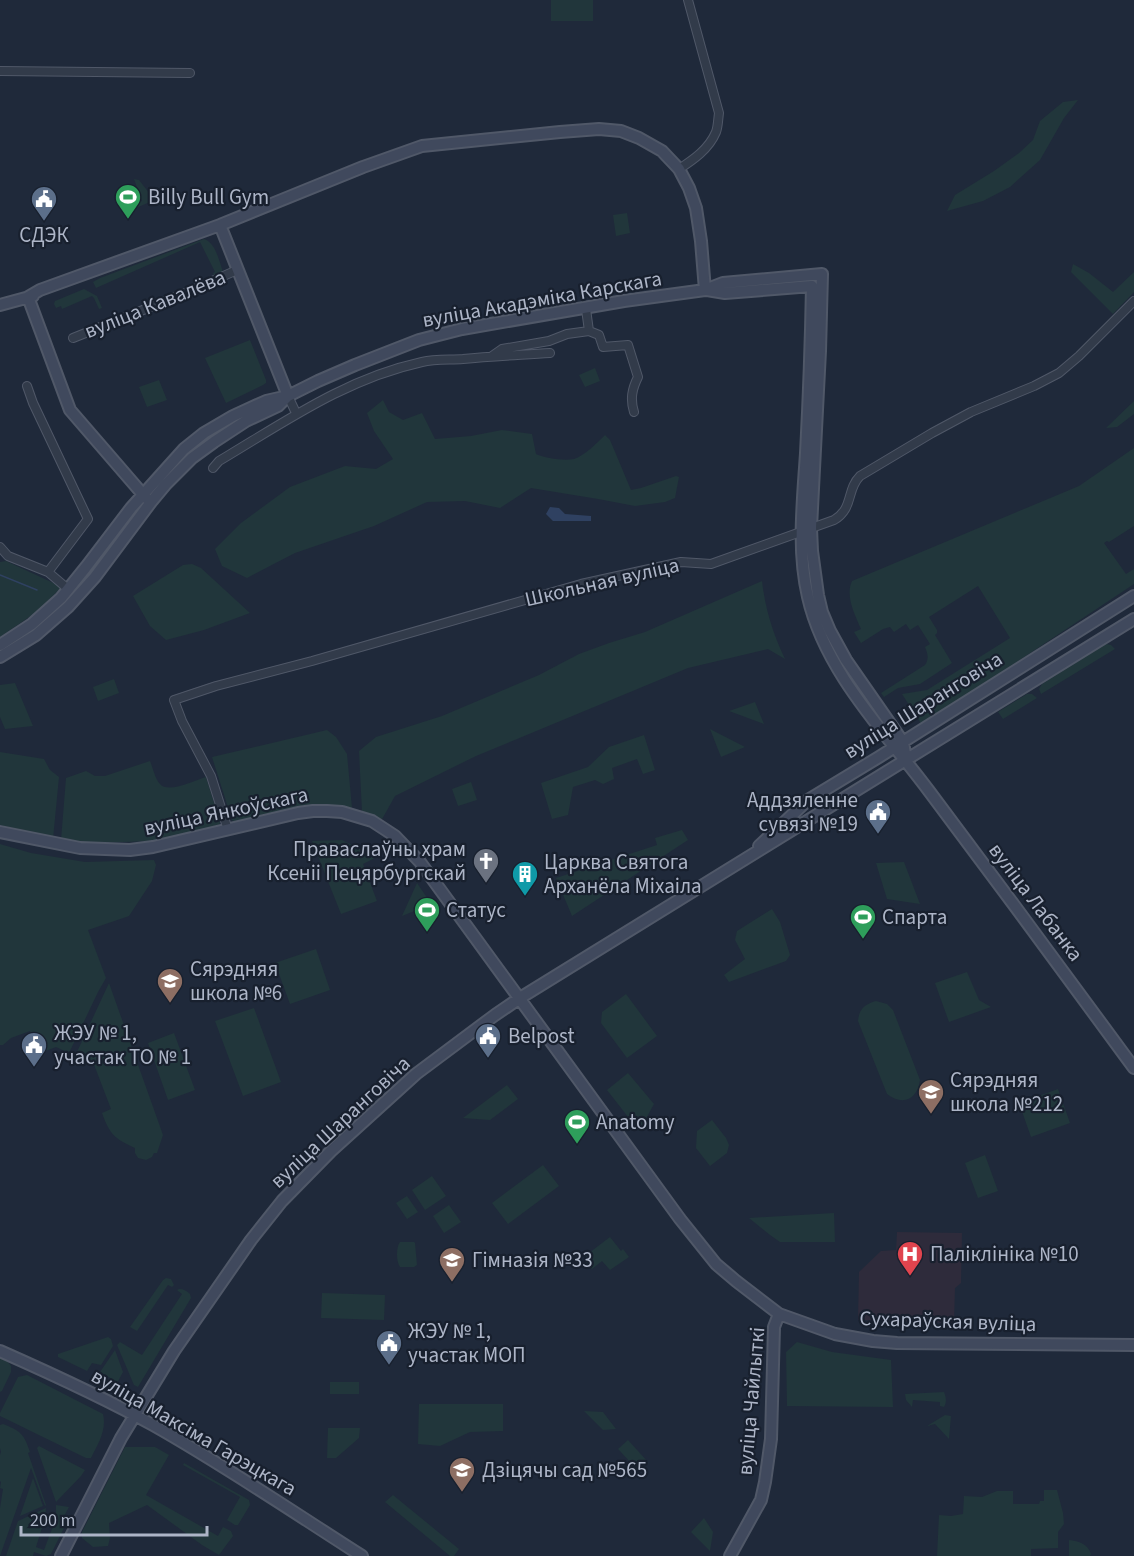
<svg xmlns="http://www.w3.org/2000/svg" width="1134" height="1556" font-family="'Source Sans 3',sans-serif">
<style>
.medical{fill:#2e2b3b}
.green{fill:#21363b}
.water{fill:#2f4161}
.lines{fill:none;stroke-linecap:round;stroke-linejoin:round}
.stream{stroke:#2f4161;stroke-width:1.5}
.street-casing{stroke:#505868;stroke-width:10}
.secondary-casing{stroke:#505868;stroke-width:14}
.street{stroke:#323b4a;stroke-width:8}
.secondary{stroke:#40495d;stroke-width:10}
.labels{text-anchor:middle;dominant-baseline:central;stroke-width:4.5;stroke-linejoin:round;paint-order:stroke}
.poi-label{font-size:21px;fill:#adb5c7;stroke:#18202e;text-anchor:start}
.street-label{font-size:21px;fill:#adb5c7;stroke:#18202e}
</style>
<rect width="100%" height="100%" fill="#1f293a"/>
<!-- medical -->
<path class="medical" d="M897 1232 962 1233 961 1283 955 1288 954 1323 858 1320 859 1272 881 1251 896 1250Z"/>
<!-- green -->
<path class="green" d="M551 0H593V21H551Z
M1078 100 1064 118 1040 160 1010 187 983 201 947 211 955 195 994 171 1019 153 1033 140 1040 121 1063 102Z
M134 179 139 180 153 198 150 202 131 210 128 207 142 201Z
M627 213 630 233 616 236 613 215Z
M204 239C216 243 219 261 223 272L214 276 213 273 215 272 200 242 96 288 93 282 100 278Z
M1073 264 1089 273 1113 292 1134 272V292L1113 314 1071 272Z
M84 289 97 296 102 308 99 309 94 298 92 296 62 309 61 306 56 308 54 304 55 301Z
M250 340 266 380V383L263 385 226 403 205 358Z
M595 368 600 381 585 387 579 375Z
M159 380 167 400 147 407 139 387Z
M383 400 389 412 403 420 422 413 435 439 471 436 502 430 532 434 536 454C545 458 563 461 574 459 584 456 597 443 605 435L610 440 631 490 641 488 676 476 679 477 675 498 665 502 635 506 598 499 531 488 500 508 465 501 427 502 374 526 295 553 247 578 222 566 215 549 241 523 290 487 345 466 376 469 393 459 374 431 367 413Z
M1134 401V414L1117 427 1106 428Z
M1134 448V526L1109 542 1107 541 1104 543 1126 574 1134 569V584L922 725 902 694 927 690 1010 638 978 586 929 617 937 630V633L935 635 952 663 920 684 898 688 884 697 881 693 925 665C929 659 928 654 925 647L930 644 918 625 910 630 906 624 894 632 890 627 883 629 861 643 854 632 861 629C855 615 845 596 852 581L1079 486Z
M6 561 62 587 35 613 0 637V562Z
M192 564 201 568 250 613 204 630 166 640 150 626 133 596 183 565Z
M762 581C765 608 773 634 785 659L768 649 688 668 476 756 395 796 381 821 362 812 359 751 376 737 442 716 539 675 579 654 609 643 645 632Z
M1106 644 1111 645 1115 649 1041 694 1039 689 1042 684Z
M114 679 119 693 98 701 93 687Z
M15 683 33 726 5 729 0 717V685Z
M1027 694H1032L1037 698 1003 719 998 712Z
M755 702 764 724 729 711Z
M710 729 745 747 721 757Z
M327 730 336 737 347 754 352 808 325 805 284 811 237 823 232 820 212 757Z
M644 735 655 770 643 774 637 759 612 768 614 779 603 784 595 780 573 787 568 815 552 819 541 783 588 767 609 747Z
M0 752 44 759 50 770 59 777 53 839 0 825Z
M150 761C153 768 155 779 160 784 168 794 196 780 206 777L220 822 219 827 153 841 94 843 61 840 66 778 86 771 95 776H105Z
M471 782 477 800 458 806 452 789Z
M682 830 688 840 572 916 556 878 657 845 655 838Z
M342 840 377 857 363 864 377 901 341 914 312 841Z
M0 844 31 853 85 862 154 860 156 865 152 881 129 916 88 930 106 978 98 992 69 1053 56 1047 38 1054 30 1031 11 1038 3 1045H0Z
M904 862 920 904 887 899 876 863Z
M417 883 434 908 424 912 422 908 402 916Z
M772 909 780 922 790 955 786 961 729 982 724 975 745 959 735 940 737 931Z
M316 949 330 990 290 1004 275 963Z
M967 972 979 1000 991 1007 949 1022 935 983Z
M109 983 163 1135 157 1153H154L152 1157 146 1160 138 1158 135 1153V1148C114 1138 110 1135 102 1113L111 1109 93 1062 76 1054Z
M626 994 657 1036 627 1058 601 1023 602 1012Z
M876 1001 887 1004 893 1010 920 1080C917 1100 903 1106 887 1094L858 1021C859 1009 865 1004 876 1001Z
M254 1008 281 1082 243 1096 215 1021Z
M174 1033 195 1090 168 1100 148 1043Z
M628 1073 654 1104 639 1131 607 1090Z
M507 1085 518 1099 490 1120 463 1118Z
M1058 1089 1070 1123 1031 1137 1019 1103Z
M712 1120 726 1138 729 1145 727 1153 710 1166 696 1148 697 1131Z
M985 1155 998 1191 978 1198 965 1163Z
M543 1165 559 1186 508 1224 492 1203Z
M432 1176 446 1196 425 1210 412 1190Z
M407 1196 418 1212 407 1219 396 1203Z
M449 1205 461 1222 444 1233 433 1216Z
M834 1213 835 1242H780L770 1235 749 1218Z
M610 1237 621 1251 623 1249 629 1257 610 1270 602 1261 592 1269 585 1263V1256Z
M400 1242H414L415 1243 417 1265 414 1267H400C396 1261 396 1247 400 1242Z
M166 1278 171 1279 174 1285 172 1287 168 1285 137 1331 130 1327 163 1280Z
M179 1289C184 1289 187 1291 190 1294L191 1298 138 1387 134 1385 117 1345 120 1342 142 1355 182 1294 177 1290Z
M322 1293 385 1295 384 1320 321 1318Z
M108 1337 111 1339 113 1346 101 1365 92 1363 87 1371 58 1357V1354Z
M797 1342 832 1352 891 1360 893 1407 787 1406 786 1352Z
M115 1350 123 1372 116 1385 111 1382 112 1379 100 1372Z
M0 1358 8 1362 11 1366V1372L2 1391 0 1392Z
M27 1375 103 1414C107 1430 98 1444 91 1458H86L0 1416V1413L18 1377Z
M330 1382H359V1394H330Z
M944 1392C946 1397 947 1402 944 1407L940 1406V1402L913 1400 912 1407 906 1400 905 1394Z
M419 1404H503V1431L470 1432 440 1446 418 1444Z
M584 1411 603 1412 616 1429 603 1430Z
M945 1415 951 1416 949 1439 935 1424 927 1426Z
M3 1424C21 1431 24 1434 30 1452L28 1453 46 1505 45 1506 31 1468 0 1556V1508L3 1489 0 1488 1 1482 0 1481V1455L1 1452 0 1448V1425Z
M328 1428H360L359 1438 336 1458H327Z
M628 1440 648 1462C633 1470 628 1459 618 1449Z
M39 1446 85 1470 81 1476 56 1502 37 1448Z
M125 1447H155L169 1455 146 1495 218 1536 223 1527 231 1531 233 1536 219 1555 202 1545 147 1505 109 1523 110 1538 108 1546 93 1547 82 1538V1532Z
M184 1463 249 1500 250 1505 238 1525H235L227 1520 240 1497 183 1465Z
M33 1478 43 1506 20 1516Z
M1044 1490H1057L1063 1513 1064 1524 1058 1532V1548L1031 1549V1556H937L939 1515 951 1516 963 1514 964 1496 982 1497 997 1491H1013V1504H1039L1040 1501H1044Z
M393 1495 459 1549 454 1556H450L385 1502Z
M56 1505 69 1507 63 1518 68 1520 51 1554 46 1556 34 1552 33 1556H6L18 1521 46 1508 45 1518 36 1547 44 1550 56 1518Z
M704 1518 713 1532 710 1551 691 1532Z
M1069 1540C1079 1541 1088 1544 1091 1554L1090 1556H1069Z"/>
<!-- water -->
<path class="water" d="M550 507 559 508 565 514 591 516V521H553L546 514Z"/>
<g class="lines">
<!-- stream -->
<path class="stream" d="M0 575 37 590"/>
<!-- street casing -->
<g class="street-casing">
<path id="street" d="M0 71 190 73
M679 169C693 160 709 149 716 132 718 127 718 120 719 113L688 0
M586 309 589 331
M73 338 183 294 237 270
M492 356 502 349 549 341 567 334 589 331 599 335 603 347 628 345 638 377C632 389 630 399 634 412
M27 386 33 403 88 519 48 572
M288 396 296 413
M213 468 219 461 229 455C292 417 349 378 422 362 435 359 450 360 463 359 492 356 521 355 550 353
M0 547 8 556 48 572 68 589
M228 830 211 776 182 721 174 700 216 686 312 661 581 584 681 562 711 564 834 520C854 508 846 490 860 476L932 433 971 412 1034 386 1059 373 1079 356 1134 301"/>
</g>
<!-- secondary casing -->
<g class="secondary-casing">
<path id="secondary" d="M220 225 288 396
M707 290 725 293 812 286C811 342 809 397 806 453 803 501 797 550 808 597 825 672 885 732 929 791 998 883 1066 975 1134 1068
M28 297 40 290 220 225 363 167 422 146 560 132 599 129 621 131 639 138 662 151 679 169 689 188 696 208 701 241 705 290
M28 297 70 410 146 498
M0 305 33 296
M0 645 32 624 61 598 86 567 131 508 184 449 204 433 233 416 266 401 288 396
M0 657 36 635 68 607 95 577 151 502 166 484 192 458 214 442 246 421 278 406 288 396 318 381 355 365 419 340 462 329 624 301 705 290 723 283 822 274 820 351 811 528 812 551 818 595 822 612 830 631 846 660 903 742 906 760
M0 832 80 848 130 850 153 847 298 813 313 811H327L342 812 372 821 395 836 420 862 680 1219 716 1264 736 1281 779 1314 835 1334 873 1341 897 1343 1134 1345
M759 846 808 800 879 757 1134 596
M0 1351C52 1374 103 1397 153 1425 224 1465 293 1512 362 1556
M61 1556 121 1438 174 1351 251 1240 282 1201 331 1151 416 1074 495 1015 520 998 1134 619
M730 1556 761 1500 765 1482 771 1439 774 1327 779 1314"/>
</g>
<!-- street -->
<use href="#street" class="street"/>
<!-- secondary -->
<use href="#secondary" class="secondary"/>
</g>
<!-- icons -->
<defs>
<g id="stadium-pin" transform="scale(1.35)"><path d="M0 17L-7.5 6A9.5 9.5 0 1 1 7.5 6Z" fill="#2e9e5b" stroke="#18202e"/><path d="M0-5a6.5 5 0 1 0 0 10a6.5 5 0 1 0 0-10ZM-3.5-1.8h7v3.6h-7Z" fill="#fff"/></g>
<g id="civic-pin" transform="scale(1.35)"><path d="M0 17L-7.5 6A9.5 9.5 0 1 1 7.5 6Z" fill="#5c6f8a" stroke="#18202e"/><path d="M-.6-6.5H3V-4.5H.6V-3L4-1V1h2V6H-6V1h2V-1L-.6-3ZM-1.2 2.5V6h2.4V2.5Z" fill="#fff"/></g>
<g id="church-pin" transform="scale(1.35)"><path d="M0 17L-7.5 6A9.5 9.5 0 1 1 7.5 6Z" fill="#6b7280" stroke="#18202e"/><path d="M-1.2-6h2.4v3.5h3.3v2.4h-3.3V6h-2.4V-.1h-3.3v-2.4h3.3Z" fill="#fff"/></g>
<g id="building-pin" transform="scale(1.35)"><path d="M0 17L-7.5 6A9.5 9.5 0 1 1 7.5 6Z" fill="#0f9aa8" stroke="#18202e"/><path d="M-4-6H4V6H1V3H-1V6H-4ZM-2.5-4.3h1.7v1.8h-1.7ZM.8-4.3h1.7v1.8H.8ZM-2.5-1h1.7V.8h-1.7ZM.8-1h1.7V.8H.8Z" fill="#fff"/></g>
<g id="school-pin" transform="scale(1.35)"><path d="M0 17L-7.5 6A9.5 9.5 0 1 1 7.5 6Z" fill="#8d6e63" stroke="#18202e"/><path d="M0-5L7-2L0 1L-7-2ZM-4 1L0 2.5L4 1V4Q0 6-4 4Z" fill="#fff"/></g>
<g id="hospital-pin" transform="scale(1.35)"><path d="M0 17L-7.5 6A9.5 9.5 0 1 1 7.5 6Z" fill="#e0444e" stroke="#18202e"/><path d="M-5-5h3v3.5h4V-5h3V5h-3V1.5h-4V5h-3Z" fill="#fff"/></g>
</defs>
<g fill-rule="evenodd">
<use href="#stadium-pin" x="128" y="197"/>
<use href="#civic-pin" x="44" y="199"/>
<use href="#civic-pin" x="878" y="812"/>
<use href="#church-pin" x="486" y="861"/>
<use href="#building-pin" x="525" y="874"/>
<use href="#stadium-pin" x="427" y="910"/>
<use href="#stadium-pin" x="863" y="917"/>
<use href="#school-pin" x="170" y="981"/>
<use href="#civic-pin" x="488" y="1036"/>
<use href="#civic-pin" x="34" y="1045"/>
<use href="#school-pin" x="931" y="1092"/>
<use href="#stadium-pin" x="577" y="1122"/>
<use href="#hospital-pin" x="910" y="1254"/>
<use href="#school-pin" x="452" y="1260"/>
<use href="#civic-pin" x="389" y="1343"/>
<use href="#school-pin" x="462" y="1470"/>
</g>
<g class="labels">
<!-- poi labels -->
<g class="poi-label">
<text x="148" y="197">Billy Bull Gym</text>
<text x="44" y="235" text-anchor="middle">СДЭК</text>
<text x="858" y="800" text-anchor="end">Аддзяленне<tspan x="858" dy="24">сувязі №19</tspan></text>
<text x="466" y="849" text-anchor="end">Праваслаўны храм<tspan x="466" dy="24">Ксеніі Пецярбургскай</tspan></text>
<text x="544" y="862">Царква Святога<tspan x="544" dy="24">Арханёла Міхаіла</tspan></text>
<text x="446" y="910">Статус</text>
<text x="882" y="917">Спарта</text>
<text x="190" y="969">Сярэдняя<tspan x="190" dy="24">школа №6</tspan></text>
<text x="54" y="1033">ЖЭУ № 1,<tspan x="54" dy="24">участак ТО № 1</tspan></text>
<text x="508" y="1036">Belpost</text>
<text x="950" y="1080">Сярэдняя<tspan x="950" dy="24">школа №212</tspan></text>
<text x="596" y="1122">Anatomy</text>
<text x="930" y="1254">Паліклініка №10</text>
<text x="472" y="1260">Гімназія №33</text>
<text x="408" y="1331">ЖЭУ № 1,<tspan x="408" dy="24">участак МОП</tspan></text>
<text x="482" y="1470">Дзіцячы сад №565</text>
</g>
<!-- street labels -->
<g class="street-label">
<text transform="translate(542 299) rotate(-10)">вуліца Акадэміка Карскага</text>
<text transform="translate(155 304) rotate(-22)">вуліца Кавалёва</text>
<text transform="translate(602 582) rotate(-13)">Школьная вуліца</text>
<text transform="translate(923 705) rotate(-32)">вуліца Шаранговіча</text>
<text transform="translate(226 811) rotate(-12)">вуліца Янкоўскага</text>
<text transform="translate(1036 902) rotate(53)">вуліца Лабанка</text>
<text transform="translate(340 1122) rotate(-43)">вуліца Шаранговіча</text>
<text transform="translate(948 1321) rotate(2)">Сухараўская вуліца</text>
<text transform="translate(751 1401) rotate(-85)">вуліца Чайлыткі</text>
<text transform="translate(194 1432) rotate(30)">вуліца Максіма Гарэцкага</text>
</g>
</g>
<!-- scale -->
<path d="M21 1526v9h186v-9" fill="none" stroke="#adb5c7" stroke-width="3"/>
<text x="30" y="1526" font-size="18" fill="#adb5c7" stroke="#18202e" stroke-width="4.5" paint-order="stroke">200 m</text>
</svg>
